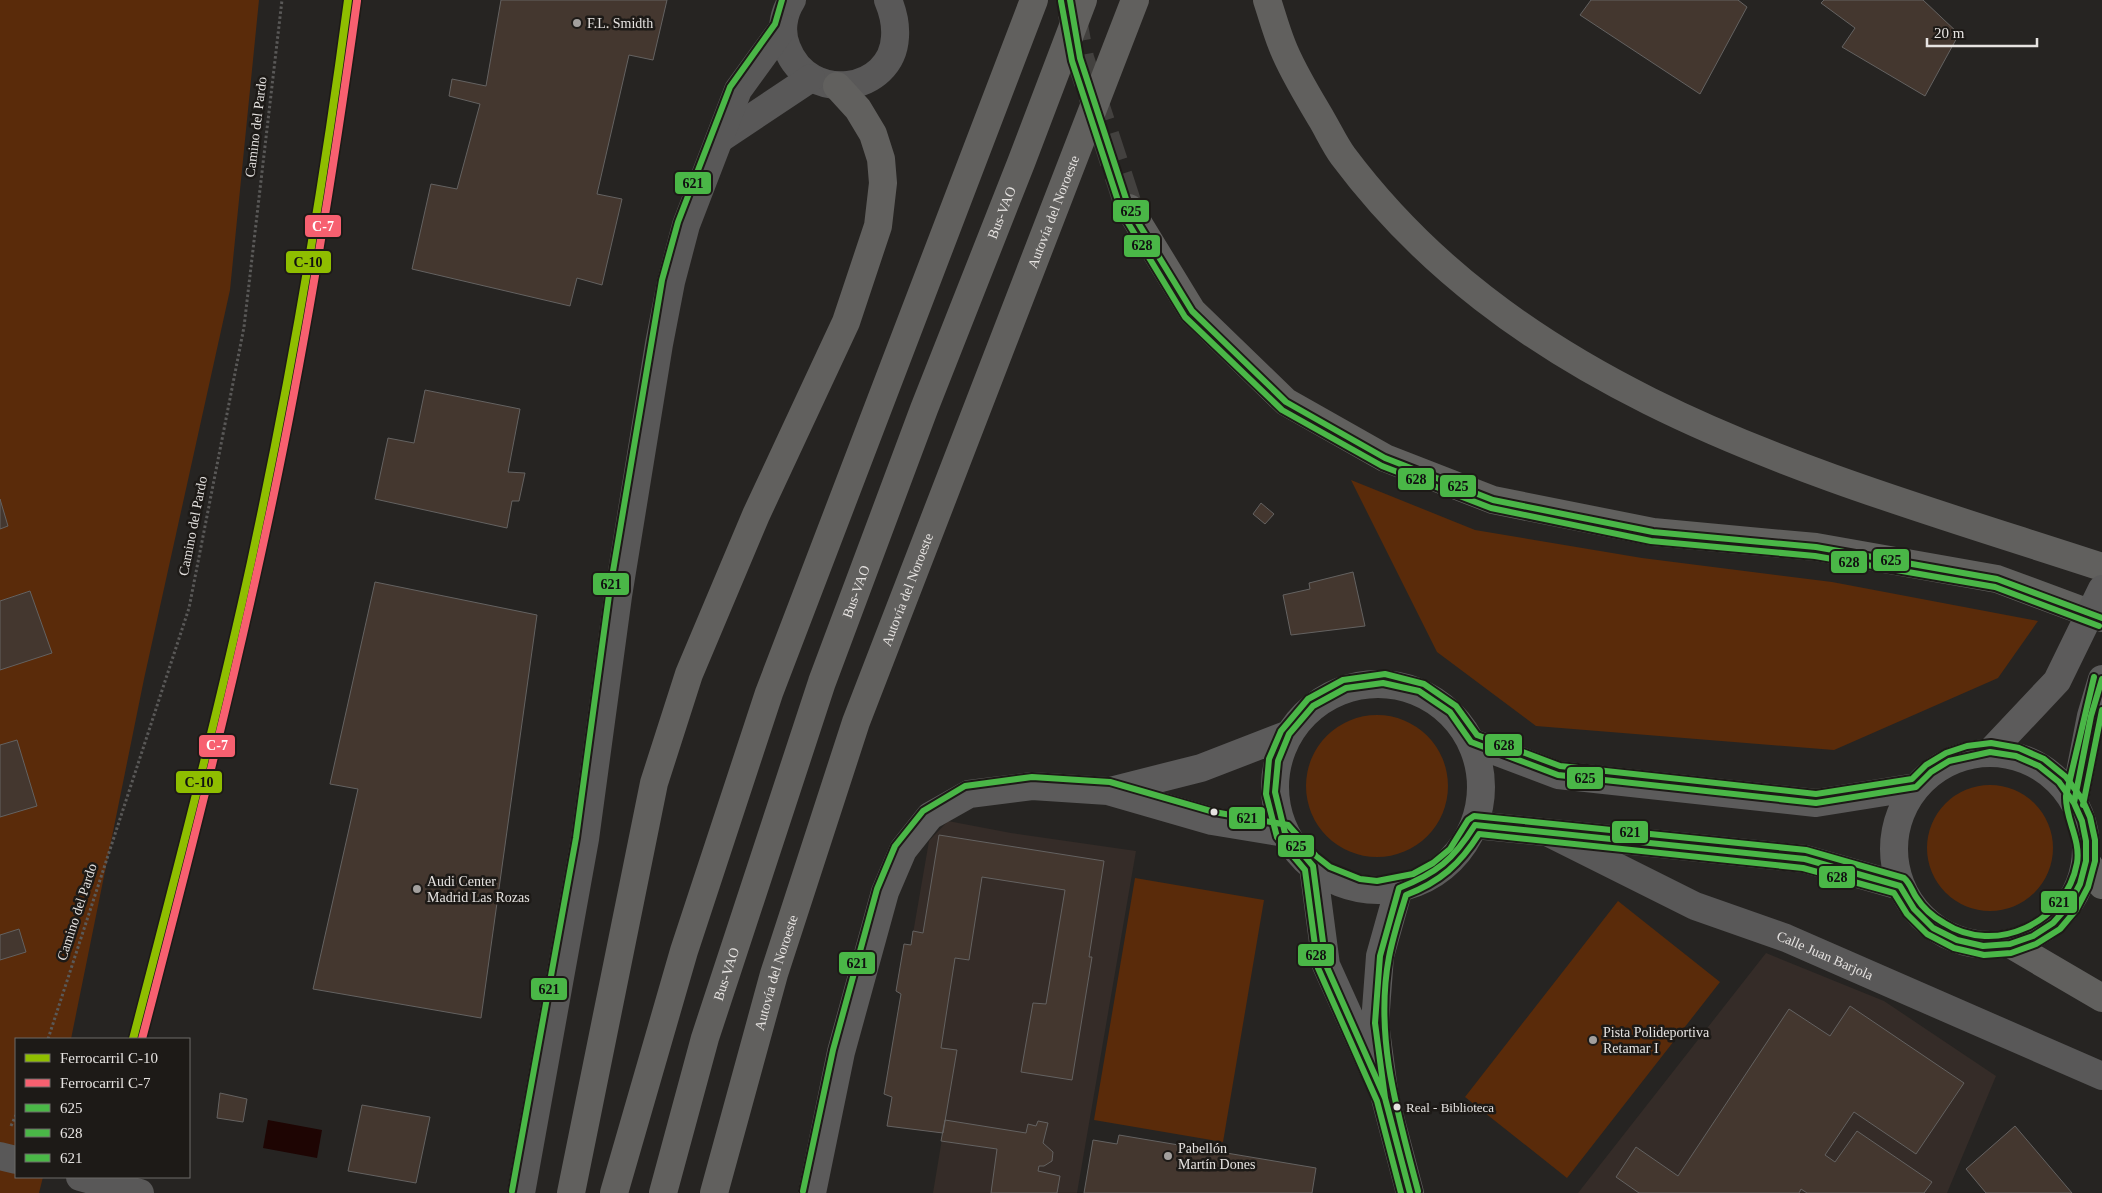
<svg xmlns="http://www.w3.org/2000/svg" width="2102" height="1193" font-family="Georgia,serif">
<style>
.built{fill:#352c28}
.green{fill:#5a2b0a}
.water{fill:#1e0503}
.building{fill:#44372f;stroke:#646261}
.lines{fill:none;stroke-linecap:round;stroke-linejoin:round}
.highway-tunnel{stroke:#43413f;stroke-width:28;stroke-dasharray:28 14;stroke-linecap:butt}
.path{stroke:#5a5958;stroke-width:3;stroke-dasharray:2.5 2.5;stroke-linecap:butt}
.street{stroke:#595858;stroke-width:28}
.secondary{stroke:#5c5b5b;stroke-width:28}
.highway{stroke:#61605e;stroke-width:28}
.secondary-bridge{stroke:#5c5b5b;stroke-width:28}
.bus-1-casing{stroke:#1d1a17;stroke-width:10}
.bus-2-casing{stroke:#1d1a17;stroke-width:10}
.bus-3-casing{stroke:#1d1a17;stroke-width:10}
.bus-1{stroke:#4ab747;stroke-width:6}
.bus-2{stroke:#4ab747;stroke-width:6}
.bus-3{stroke:#4ab747;stroke-width:6}
.rail-1-casing{stroke:#1d1a17;stroke-width:11}
.rail-2-casing{stroke:#1d1a17;stroke-width:11}
.rail-1{stroke:#8fbe00;stroke-width:8}
.rail-2{stroke:#f76070;stroke-width:8}
.poi-dot{fill:#a3a09e;stroke:#1d1a17;stroke-width:2}
.bus-dot{fill:#e6e3e1;stroke:#1d1a17;stroke-width:2}
.labels{text-anchor:middle;dominant-baseline:central;stroke-width:5;stroke-linejoin:round;paint-order:stroke}
.bus-label{font-size:13px;fill:#e6e3e1;stroke:#1d1a17;text-anchor:start}
.poi-label{font-size:14px;fill:#e6e3e1;stroke:#1d1a17;text-anchor:start}
.street-label{font-size:14px;fill:#e6e3e1;stroke:#1d1a17}
.line-badge{stroke:#1d1a17;stroke-width:2}
.badge-label{font-size:14px;text-anchor:middle;font-weight:bold;fill:#fff}
.pale-badge-label{font-size:14px;text-anchor:middle;font-weight:bold;fill:#111}
</style>
<rect width="100%" height="100%" fill="#262422"/>
<!-- built -->
<path class="built" d="M948 821 1011 833 1136 851 1077 1193H933L943 1133 887 1126 892 1097 884 1094 901 994 896 991 904 944 911 945 929 841Z
M1766 953 1884 1001 1996 1076 1947 1193H1578Z"/>
<!-- green -->
<path class="green" d="M0 0H259L230 290 144 679 71 1039H16V1177H43L39 1193H0Z
M1351 480 1475 530 1642 558 1832 582 2038 621 1998 678 1834 750 1536 726 1437 652Z
M1306 786a71 71 0 1 1 142 0a71 71 0 1 1-142 0Z
M1927 848a63 63 0 1 1 126 0a63 63 0 1 1-126 0Z
M1135 878 1264 900 1223 1142 1094 1120Z
M1618 901 1720 982 1567 1178 1465 1097Z"/>
<!-- water -->
<path class="water" d="M268 1120 322 1130 317 1158 263 1148Z"/>
<!-- building -->
<path class="building" d="M501 0H667L653 60 629 55 597 194 622 199 602 285 577 278 570 306 412 269 431 184 457 189 480 104 449 96 452 79 486 86Z
M1591 0H1738L1747 7 1700 94 1580 15Z
M1824 0H1923L1959 34 1925 96 1842 47 1855 28 1821 3Z
M425 390 520 409 508 472 525 473 519 501H512L507 528 375 499 388 438 414 443Z
M0 499 8 526 0 529Z
M1261 503 1274 514 1265 524 1253 514Z
M1353 572 1365 626 1291 635 1283 595 1310 589 1309 583Z
M375 582 537 615 481 1018 313 989 358 789 330 784Z
M30 591 52 653 0 670V601Z
M17 740 37 806 0 817V745Z
M939 835 1104 861 1089 957H1092L1072 1080 1021 1072 1033 1003 1046 1004 1065 890 982 877 969 960 955 958 941 1048 957 1050 943 1133 887 1126 892 1097 884 1094 901 994 896 991 904 944 911 945 913 931 923 933Z
M19 929 26 952 0 960V935Z
M1850 1006 1964 1083 1916 1154 1854 1112 1825 1155 1835 1162 1857 1131 1932 1182 1924 1193H1807L1801 1189 1799 1193H1639L1616 1177 1636 1147 1678 1176 1789 1009 1830 1036Z
M220 1093 247 1099 243 1122 217 1118Z
M362 1105 430 1117 416 1183 348 1171Z
M945 1120 1026 1133 1028 1124 1036 1126 1038 1121 1048 1123 1043 1143 1053 1152 1052 1161 1044 1166H1039L1038 1171 1060 1176 1057 1193H991L997 1149 941 1141Z
M2015 1126 2072 1193H1986L1966 1169Z
M1119 1135 1316 1168 1312 1193H1084L1093 1140 1117 1144Z"/>
<g class="lines">
<!-- highway-tunnel -->
<path class="highway-tunnel" d="M1072 14 1080 58 1129 208"/>
<!-- path -->
<path class="path" d="M48 1039 189 608 244 327 282 0
M11 1126 16 1115"/>
<!-- street -->
<g class="street">
<path d="M792 0C783 14 780 32 787 48 809 105 892 93 895 37 896 24 893 12 888 0"/>
<path d="M721 138 811 78"/>
<path id="s1" d="M1551 834 1695 906 1786 938 2102 1076"/>
<path d="M0 1156 16 1160"/>
<path d="M80 1177 140 1193"/>
<path d="M521 1193 585 839 618 596 659 344 671 282 686 225 738 90 783 28"/>
</g>
<!-- secondary -->
<path class="secondary" d="M1275 787a103 103 0 1 1 206 0a103 103 0 1 1-206 0Z
M1471 742 1558 775 1816 803 1916 787
M1894 849a96 96 0 1 1 192 0a96 96 0 1 1-192 0Z
M1110 791 1201 768 1289 734
M2074 803 2091 716 2102 679
M1475 825 1805 859 1900 886
M1313 866 1326 965 1373 1069
M1399 888 1380 956 1375 1023 1385 1098 1410 1193
M812 1193 841 1052 885 892 903 850 930 816 969 794 1032 786 1108 791 1212 821 1285 833"/>
<!-- highway -->
<g class="highway">
<path d="M1267 0C1272 15 1276 30 1282 45 1292 71 1308 96 1322 120 1329 132 1335 145 1343 156 1526 401 1827 477 2102 567"/>
<path d="M1129 208 1192 311 1286 402 1385 458 1493 500 1653 532 1816 547 1997 579 2102 618"/>
<path d="M2086 861 2102 885"/>
<path d="M2010 944 2102 998"/>
<path d="M571 1193 654 783 689 674 756 515 846 322 878 226 883 183 881 159 873 134 858 109 837 86"/>
<path d="M614 1193 684 951 769 693 1034 0"/>
<path id="s2" d="M663 1193 705 1038 822 682 924 409 1021 163 1083 0"/>
<path id="s3" d="M714 1193 774 974 856 722 1135 0"/>
</g>
<!-- secondary-bridge -->
<path class="secondary-bridge" d="M1990 752 2057 681 2102 589"/>
<!-- bus-1 casing -->
<g class="bus-1-casing">
<path id="bus-1" d="M1070 0 1080 58 1129 208 1192 311 1286 402 1385 458 1493 500 1653 532 1816 547 1997 579 2102 618
M1383 683 1419 691 1450 712 1471 742 1558 775 1816 803 1916 787 1931 772 1949 761 1990 752 2016 756 2039 766 2059 782 2074 803 2082 821 2086 841V861L2080 884 2069 905 2053 923 2033 936 2010 944 1983 946 1957 940 1933 928 1914 909 1900 886 1805 859 1475 825C1453 860 1437 873 1399 888L1380 956 1375 1023 1385 1098 1326 965 1313 866 1285 833 1275 792 1278 761 1289 734 1313 706 1346 688Z
M2074 803 2091 716 2102 679
M1385 1098 1410 1193"/>
</g>
<!-- bus-2 casing -->
<g class="bus-2-casing">
<path id="bus-2" d="M1061 1 1072 61 1122 213 1185 317 1282 410 1382 466 1491 508 1651 541 1815 556 1995 587 2099 626
M2083 805 2102 710
M1401 1193 1377 1101 1318 968 1305 870 1277 837 1266 794 1269 759 1281 731 1308 699 1343 680 1385 674 1424 684 1456 706 1477 735 1560 766 1816 794 1912 779 1926 765 1946 753 1967 746 1991 743 2019 748 2044 759 2066 777 2082 799 2090 817 2095 840V861L2088 887 2076 910 2060 929 2036 944 2011 953 1984 955 1954 948 1927 934 1907 914 1894 893 1803 868 1479 834C1460 864 1440 882 1406 895 1400 915 1393 936 1389 957 1374 1037 1398 1115 1418 1191"/>
</g>
<!-- bus-3 casing -->
<g class="bus-3-casing">
<path id="bus-3" d="M512 1191 576 838 609 595 662 280 678 222 730 87 775 24 782 0
M803 1191 833 1050 877 889 895 846 923 811 965 786 1032 777 1110 782 1214 812 1288 825 1316 856 1330 867 1360 879 1377 881 1413 874 1433 863 1450 849 1468 820 1474 816 1806 850 1904 878C1910 883 1912 891 1916 897 1923 908 1933 917 1944 923 1995 956 2066 923 2077 863 2081 839 2065 819 2066 796L2094 677"/>
</g>
<!-- bus-1 -->
<use href="#bus-1" class="bus-1"/>
<!-- bus-2 -->
<use href="#bus-2" class="bus-2"/>
<!-- bus-3 -->
<use href="#bus-3" class="bus-3"/>
<!-- rail-1 casing -->
<g class="rail-1-casing">
<path id="rail-1" d="M133 1039C174 881 216 722 251 562 291 376 323 189 348 0"/>
</g>
<!-- rail-2 casing -->
<g class="rail-2-casing">
<path id="rail-2" d="M142 1039C191 852 239 664 278 474 310 318 335 160 357 1"/>
</g>
<!-- rail-1 -->
<use href="#rail-1" class="rail-1"/>
<!-- rail-2 -->
<use href="#rail-2" class="rail-2"/>
</g>
<!-- markers -->
<g class="poi-dot">
<circle cx="577" cy="23" r="5"/>
<circle cx="417" cy="889" r="5"/>
<circle cx="1593" cy="1040" r="5"/>
<circle cx="1168" cy="1156" r="5"/>
</g>
<g class="bus-dot">
<circle cx="1214" cy="812" r="4.5"/>
<circle cx="1397" cy="1107" r="4.5"/>
</g>
<g class="labels">
<!-- bus labels -->
<g class="bus-label">
<text x="1406" y="1107">Real - Biblioteca</text>
</g>
<!-- poi labels -->
<g class="poi-label">
<text x="587" y="23">F.L. Smidth</text>
<text x="427" y="881">Audi Center<tspan x="427" dy="16">Madrid Las Rozas</tspan></text>
<text x="1603" y="1032">Pista Polideportiva<tspan x="1603" dy="16">Retamar I</tspan></text>
<text x="1178" y="1148">Pabellón<tspan x="1178" dy="16">Martín Dones</tspan></text>
</g>
<!-- street labels -->
<g class="street-label">
<text transform="translate(256 127) rotate(-83)">Camino del Pardo</text>
<text stroke="none"><textPath href="#s2" startOffset="1038">Bus-VAO</textPath></text>
<text stroke="none"><textPath href="#s3" startOffset="1039">Autovía del Noroeste</textPath></text>
<text transform="translate(193 526) rotate(-79)">Camino del Pardo</text>
<text stroke="none"><textPath href="#s2" startOffset="632">Bus-VAO</textPath></text>
<text stroke="none"><textPath href="#s3" startOffset="634">Autovía del Noroeste</textPath></text>
<text transform="translate(77 912) rotate(-72)">Camino del Pardo</text>
<text stroke="none"><textPath href="#s1" startOffset="300">Calle Juan Barjola</textPath></text>
<text stroke="none"><textPath href="#s3" startOffset="229">Autovía del Noroeste</textPath></text>
<text stroke="none"><textPath href="#s2" startOffset="228">Bus-VAO</textPath></text>
</g>
</g>
<g class="line-badge">
<rect x="674" y="171" width="38" height="24" rx="5" fill="#4ab747"/>
<rect x="1112" y="199" width="38" height="24" rx="5" fill="#4ab747"/>
<rect x="304" y="214" width="38" height="24" rx="5" fill="#f76070"/>
<rect x="1123" y="234" width="38" height="24" rx="5" fill="#4ab747"/>
<rect x="285" y="250" width="47" height="24" rx="5" fill="#8fbe00"/>
<rect x="1397" y="467" width="38" height="24" rx="5" fill="#4ab747"/>
<rect x="1439" y="474" width="38" height="24" rx="5" fill="#4ab747"/>
<rect x="1872" y="548" width="38" height="24" rx="5" fill="#4ab747"/>
<rect x="1830" y="550" width="38" height="24" rx="5" fill="#4ab747"/>
<rect x="592" y="572" width="38" height="24" rx="5" fill="#4ab747"/>
<rect x="1484" y="733" width="39" height="24" rx="5" fill="#4ab747"/>
<rect x="198" y="734" width="38" height="24" rx="5" fill="#f76070"/>
<rect x="1566" y="766" width="38" height="24" rx="5" fill="#4ab747"/>
<rect x="175" y="770" width="48" height="24" rx="5" fill="#8fbe00"/>
<rect x="1228" y="806" width="38" height="24" rx="5" fill="#4ab747"/>
<rect x="1611" y="820" width="38" height="24" rx="5" fill="#4ab747"/>
<rect x="1277" y="834" width="38" height="24" rx="5" fill="#4ab747"/>
<rect x="1818" y="865" width="38" height="24" rx="5" fill="#4ab747"/>
<rect x="2040" y="890" width="38" height="24" rx="5" fill="#4ab747"/>
<rect x="1297" y="943" width="38" height="24" rx="5" fill="#4ab747"/>
<rect x="838" y="951" width="38" height="24" rx="5" fill="#4ab747"/>
<rect x="530" y="977" width="38" height="24" rx="5" fill="#4ab747"/>
</g>
<g class="badge-label">
<text x="323" y="231">C-7</text>
<text x="217" y="750">C-7</text>
</g>
<g class="pale-badge-label">
<text x="693" y="188">621</text>
<text x="1131" y="216">625</text>
<text x="1142" y="250">628</text>
<text x="308" y="267">C-10</text>
<text x="1416" y="484">628</text>
<text x="1458" y="491">625</text>
<text x="1891" y="565">625</text>
<text x="1849" y="567">628</text>
<text x="611" y="589">621</text>
<text x="1504" y="750">628</text>
<text x="1585" y="783">625</text>
<text x="199" y="787">C-10</text>
<text x="1247" y="823">621</text>
<text x="1630" y="837">621</text>
<text x="1296" y="851">625</text>
<text x="1837" y="882">628</text>
<text x="2059" y="907">621</text>
<text x="1316" y="960">628</text>
<text x="857" y="968">621</text>
<text x="549" y="994">621</text>
</g>
<!-- legend -->
<rect x="15" y="1038" width="175" height="140" fill="#1d1a17" stroke="#6d6a68"/>
<rect x="25" y="1054" width="25" height="8" fill="#8fbe00" stroke="#6d6a68"/>
<text x="60" y="1063" font-size="15" fill="#e6e3e1">Ferrocarril C-10</text>
<rect x="25" y="1079" width="25" height="8" fill="#f76070" stroke="#6d6a68"/>
<text x="60" y="1088" font-size="15" fill="#e6e3e1">Ferrocarril C-7</text>
<rect x="25" y="1104" width="25" height="8" fill="#4ab747" stroke="#6d6a68"/>
<text x="60" y="1113" font-size="15" fill="#e6e3e1">625</text>
<rect x="25" y="1129" width="25" height="8" fill="#4ab747" stroke="#6d6a68"/>
<text x="60" y="1138" font-size="15" fill="#e6e3e1">628</text>
<rect x="25" y="1154" width="25" height="8" fill="#4ab747" stroke="#6d6a68"/>
<text x="60" y="1163" font-size="15" fill="#e6e3e1">621</text>
<!-- scale -->
<path d="M1927 38v8h110v-8" fill="none" stroke="#e6e3e1" stroke-width="2.5"/>
<text x="1934" y="38" font-size="15" fill="#e6e3e1" stroke="#1d1a17" stroke-width="4" paint-order="stroke">20 m</text>
</svg>
